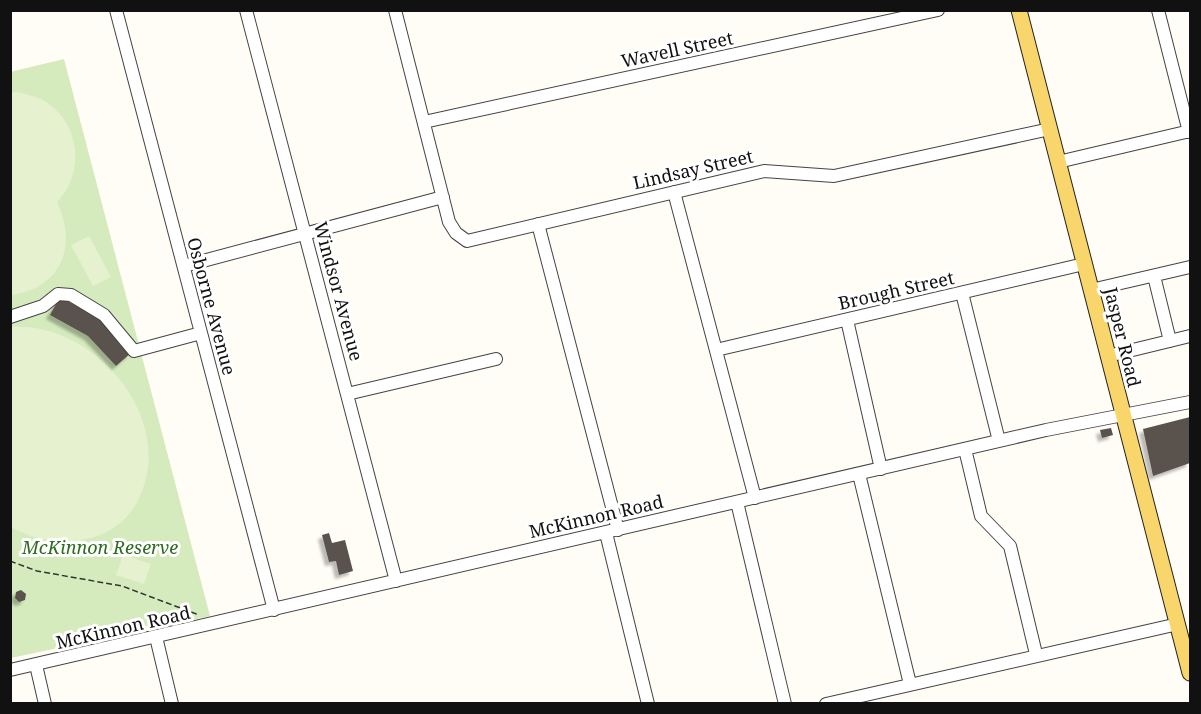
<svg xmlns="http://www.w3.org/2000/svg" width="1201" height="714" font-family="'Noto Serif',serif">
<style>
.green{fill:#d5ebbd}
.pitch{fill:#e6f2cf}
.building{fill:#5a524d;filter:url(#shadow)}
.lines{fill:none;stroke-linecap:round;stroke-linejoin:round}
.minor-casing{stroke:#444;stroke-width:14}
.major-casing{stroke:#222;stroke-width:17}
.path{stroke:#333;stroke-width:1.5;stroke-dasharray:6 3;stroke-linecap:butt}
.minor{stroke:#fff;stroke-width:12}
.major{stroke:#f9d66b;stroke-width:15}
.labels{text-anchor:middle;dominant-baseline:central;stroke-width:6;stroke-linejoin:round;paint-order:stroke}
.street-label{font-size:18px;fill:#111;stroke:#fff}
.park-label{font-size:18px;font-style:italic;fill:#2f6b1f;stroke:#fff}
</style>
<defs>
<filter id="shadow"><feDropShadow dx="-4" dy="4" stdDeviation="1.5" flood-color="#0004"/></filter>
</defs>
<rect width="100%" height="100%" fill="#fffdf5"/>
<!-- green -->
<path class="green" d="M64 59 210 616 11 658 10 72Z"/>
<!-- pitch -->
<path class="pitch" d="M18 92C25 94 34 96 41 99 79 119 87 171 57 202 78 247 61 288 11 295L10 93Z
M89 236 111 277 93 286 71 245Z
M11 327C93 321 176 416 140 496 132 516 114 531 94 537 65 546 37 541 11 527Z
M123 555 151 564 144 584 116 575Z"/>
<!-- building -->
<path class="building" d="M60 297 103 320 131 353 116 366 88 336 50 315Z
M1190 417V463L1153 476 1143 429Z
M1111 428 1113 435 1102 438 1100 430Z
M329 533 332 543 345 540 353 571 339 575 336 561 329 562 322 535Z
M21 590 26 594 25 600 19 602 15 598 16 592Z"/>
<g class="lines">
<!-- minor casing -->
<g class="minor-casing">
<path id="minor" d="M116 10 274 610
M246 10 396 581
M395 10 449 222 456 233 467 241 764 171 834 176 1050 129
M1158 10 1189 132
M424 122 938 10
M1058 162 1190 131
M674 192 755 498
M538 224 618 530
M184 266 443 197
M1154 276 1170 341
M1091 290 1190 267
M962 293 999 441
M10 317 43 306 58 294 71 295 104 315 134 351 201 333
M847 320 881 469
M716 350 1084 264
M1108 356 1190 336
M347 394 496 359
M965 449 981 516 1010 546 1036 654
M859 474 910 684
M737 502 785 704
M606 533 648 704
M156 637 172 704
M36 665 45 704
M10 670 1046 430 1190 402
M826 704 1178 624"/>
</g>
<!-- major casing -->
<g class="major-casing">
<path id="major" d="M1019 10 1190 673"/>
</g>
<!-- path -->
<path class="path" d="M10 561 37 571 122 586 199 615"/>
<!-- minor -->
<use href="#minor" class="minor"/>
<!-- major -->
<use href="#major" class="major"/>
</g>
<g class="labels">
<!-- street labels -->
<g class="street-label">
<text transform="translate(677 49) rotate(-12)">Wavell Street</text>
<text transform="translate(693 169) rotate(-13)">Lindsay Street</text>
<text transform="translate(896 290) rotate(-13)">Brough Street</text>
<text transform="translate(339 291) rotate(75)">Windsor Avenue</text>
<text transform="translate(212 306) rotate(75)">Osborne Avenue</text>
<text transform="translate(1123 337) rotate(76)">Jasper Road</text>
<text transform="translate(596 516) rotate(-13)">McKinnon Road</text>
<text transform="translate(123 627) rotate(-13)">McKinnon Road</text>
</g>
<!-- park labels -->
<g class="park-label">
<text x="100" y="547">McKinnon Reserve</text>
</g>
</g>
<!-- border -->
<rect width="1201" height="714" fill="none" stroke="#111111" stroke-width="24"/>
</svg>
